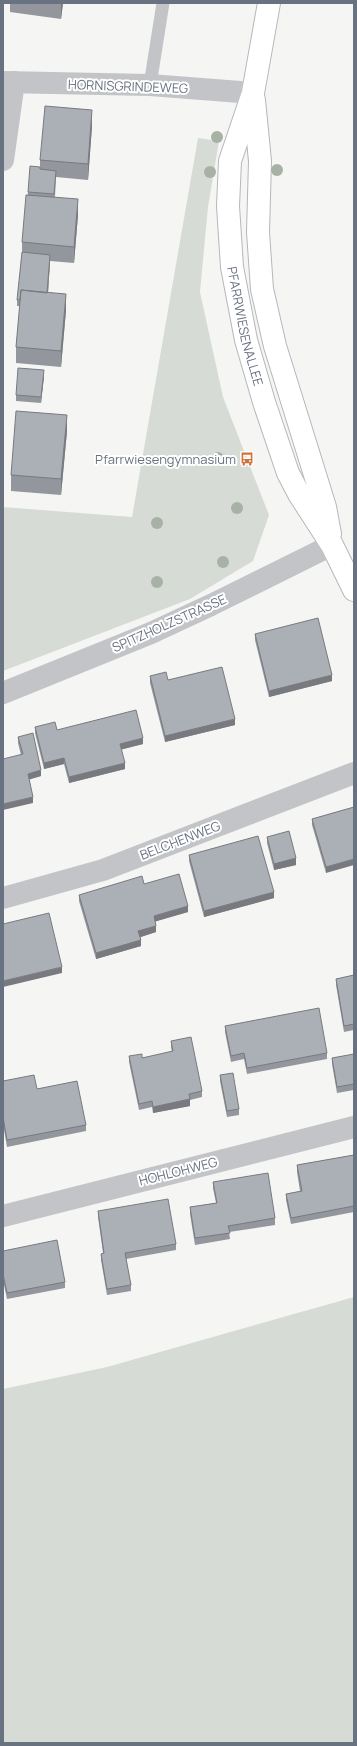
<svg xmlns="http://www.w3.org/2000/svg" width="357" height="1746" font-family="Manrope,sans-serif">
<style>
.green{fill:#d6dcd5}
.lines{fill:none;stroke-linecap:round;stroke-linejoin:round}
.secondary-casing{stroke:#b4b7bc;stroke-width:24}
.lane{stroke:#c2c4c8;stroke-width:13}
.street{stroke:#c2c4c8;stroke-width:22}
.secondary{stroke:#fff;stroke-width:22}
.tree{fill:#a7b1a5}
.wall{fill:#93969d}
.shaded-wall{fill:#787a7f}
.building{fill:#abafb6;stroke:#787a7f}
.labels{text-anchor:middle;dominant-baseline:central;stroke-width:4;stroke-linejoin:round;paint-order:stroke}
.street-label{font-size:13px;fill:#687281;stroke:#fff}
.poi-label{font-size:13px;fill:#687281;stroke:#fff;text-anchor:end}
</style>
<rect width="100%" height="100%" fill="#f5f6f3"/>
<!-- green -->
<path class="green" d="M198 138 219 141 208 207 200 292 223 397 269 515 253 561 190 599 3 671V507L132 517Z
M354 1297V1743H3V1389L107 1367Z"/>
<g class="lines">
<!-- secondary casing -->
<g class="secondary-casing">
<g id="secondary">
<path id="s1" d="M269 3 253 93 230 161 228 206 232 267 246 340 264 402 288 473 299 494 332 545 354 590"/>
<path d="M254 100 260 161 258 232 262 289 275 346 325 507 330 534"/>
</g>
</g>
<!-- lane -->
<path class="lane" d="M150 85 163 3"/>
<!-- street -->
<path class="street" d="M3 82 150 85 253 93
M3 160 14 82
M3 693 151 633 211 605 332 545
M3 898 103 870 354 773
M3 1216 354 1127"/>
<!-- secondary -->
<use href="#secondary" class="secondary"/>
</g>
<!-- trees -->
<g class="tree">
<circle cx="217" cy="137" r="6"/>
<circle cx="277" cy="170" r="6"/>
<circle cx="210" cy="172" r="6"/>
<circle cx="218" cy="458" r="6"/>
<circle cx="237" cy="508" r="6"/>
<circle cx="157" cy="523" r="6"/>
<circle cx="223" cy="562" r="6"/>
<circle cx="157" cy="582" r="6"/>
</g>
<!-- wall -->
<path class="wall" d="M10 3H63L61 19 10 12Z
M92 126 88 180 56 177 55 197 78 215 74 263 50 261 48 293 66 310 61 367 16 363V347L20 306H17V300L22 252V242L28 192 40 167V160Z
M44 376 41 403 16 401V395Z
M67 431 61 495 11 491V475Z
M255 634 332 681 269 697 255 640Z
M150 676 168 680 235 725 165 742 150 683Z
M35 727 57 730 143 744 121 749 125 769 69 783 64 764 44 769 35 733Z
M18 737 41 776 29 779 33 803 18 743Z
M354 807 326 873 312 825V819Z
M267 837 296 865 274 870 267 843Z
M189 855 274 898 204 917 189 861Z
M144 884 188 912 155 921 156 932 140 937 141 946 96 959 79 901V895Z
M354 975V1030L344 1032 336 985V979Z
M225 1026 327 1053V1059L247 1074 244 1059 231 1062 225 1032Z
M171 1041 202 1091V1097L190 1100V1106L153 1113 152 1107 139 1110 129 1062V1056L142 1058 172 1052 171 1047Z
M354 1054V1090L337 1093 332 1064V1058Z
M220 1075 239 1109V1115L227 1117 220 1081Z
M3 1081 37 1089 86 1125V1131L7 1147 3 1124Z
M354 1155V1212L291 1224 286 1200V1194L300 1191 297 1172V1165Z
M213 1182 275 1218V1225L229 1232 230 1239 195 1245 190 1214V1207L216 1203 213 1188Z
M98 1211 176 1244V1250L126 1259 131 1285V1291L107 1295 101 1260V1254L103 1253 98 1217Z
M3 1251 65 1282V1288L7 1299 3 1280Z"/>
<!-- shaded-wall -->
<path class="shaded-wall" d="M61 3H63L61 19Z
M92 110V126L88 180V164Z
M78 199V215L74 263V247Z
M50 255V261L47 309V302Z
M66 294V310L61 367V351Z
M44 370V376L41 403V397Z
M67 415V431L61 495V479Z
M332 675V681L269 697V691Z
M235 719V725L165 742V736Z
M143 738V744L120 750V744Z
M64 758V764L44 769V763Z
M125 763V769L69 783V777Z
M41 770V776L28 780V774Z
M33 797V803L3 810V804Z
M296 858V865L274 870V864Z
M354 859V865L326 873V867Z
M274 892V898L204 917V911Z
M188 906V912L154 922V916Z
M156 926V932L138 938V931Z
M141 940V946L96 959V953Z
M62 967V973L3 987V981Z
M190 1099V1106L153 1113V1107Z"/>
<!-- building -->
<path class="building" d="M45 106 92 110 88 164 40 160Z
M30 166 40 167V169L56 171 54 194 28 192Z
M26 195 78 199 74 247 22 242Z
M22 252 50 255 47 293 21 290 20 300H17Z
M21 290 66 294 61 351 16 347Z
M18 368 44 370 41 397 16 395Z
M16 411 67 415 61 479 11 475Z
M318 618 332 675 269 691 255 634Z
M222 667 235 719 165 736 150 676 166 672 168 680Z
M136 710 143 738 120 744 125 763 69 777 64 758 44 763 35 727 55 722 57 730Z
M33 733 41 770 28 774 33 797 3 804V759L23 754 18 737Z
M354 807V859L326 867 312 819Z
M289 831 296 858 274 864 267 837Z
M258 836 274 892 204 911 189 855Z
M179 874 188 906 154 916 156 926 138 931 141 940 96 953 79 895 142 876 144 884Z
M49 913 62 967 3 981V924Z
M354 975V1024L344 1026 336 979Z
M319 1008 327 1053 247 1068 244 1053 231 1056 225 1026Z
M191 1037 202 1091 189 1094 190 1099 153 1107 152 1101 139 1104 129 1056 142 1054V1058L173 1051 171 1041Z
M354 1054V1084L337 1087 332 1058Z
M233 1073 239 1109 227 1111 220 1075Z
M34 1075 37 1089 77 1081 86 1125 7 1140 3 1117V1081Z
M354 1155V1206L291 1218 286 1194 302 1191 297 1165Z
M268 1173 275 1218 228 1226 230 1233 195 1238 190 1207 217 1203 213 1182Z
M168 1199 176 1244 125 1253 131 1285 107 1289 101 1254 104 1253 98 1211Z
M57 1240 65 1282 7 1293 3 1274V1251Z"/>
<!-- icons -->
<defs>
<g id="bus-bare" transform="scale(1.08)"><path d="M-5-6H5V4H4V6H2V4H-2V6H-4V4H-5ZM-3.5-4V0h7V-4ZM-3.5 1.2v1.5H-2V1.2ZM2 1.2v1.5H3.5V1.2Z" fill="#d07239" stroke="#fff" stroke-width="2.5" paint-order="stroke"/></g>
</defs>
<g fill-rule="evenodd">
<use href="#bus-bare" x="247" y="459"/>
</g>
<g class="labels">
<!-- street labels -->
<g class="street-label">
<text transform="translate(128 86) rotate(2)">HORNISGRINDEWEG</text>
<text stroke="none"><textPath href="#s1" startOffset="330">PFARRWIESENALLEE</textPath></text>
<text transform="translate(169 623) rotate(-24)">SPITZHOLZSTRASSE</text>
<text transform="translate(180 840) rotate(-21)">BELCHENWEG</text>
<text transform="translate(178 1171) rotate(-14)">HOHLOHWEG</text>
</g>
<!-- poi labels -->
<g class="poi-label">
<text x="236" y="459">Pfarrwiesengymnasium</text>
</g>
</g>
<!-- border -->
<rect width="357" height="1746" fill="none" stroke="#687281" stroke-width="8"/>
</svg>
